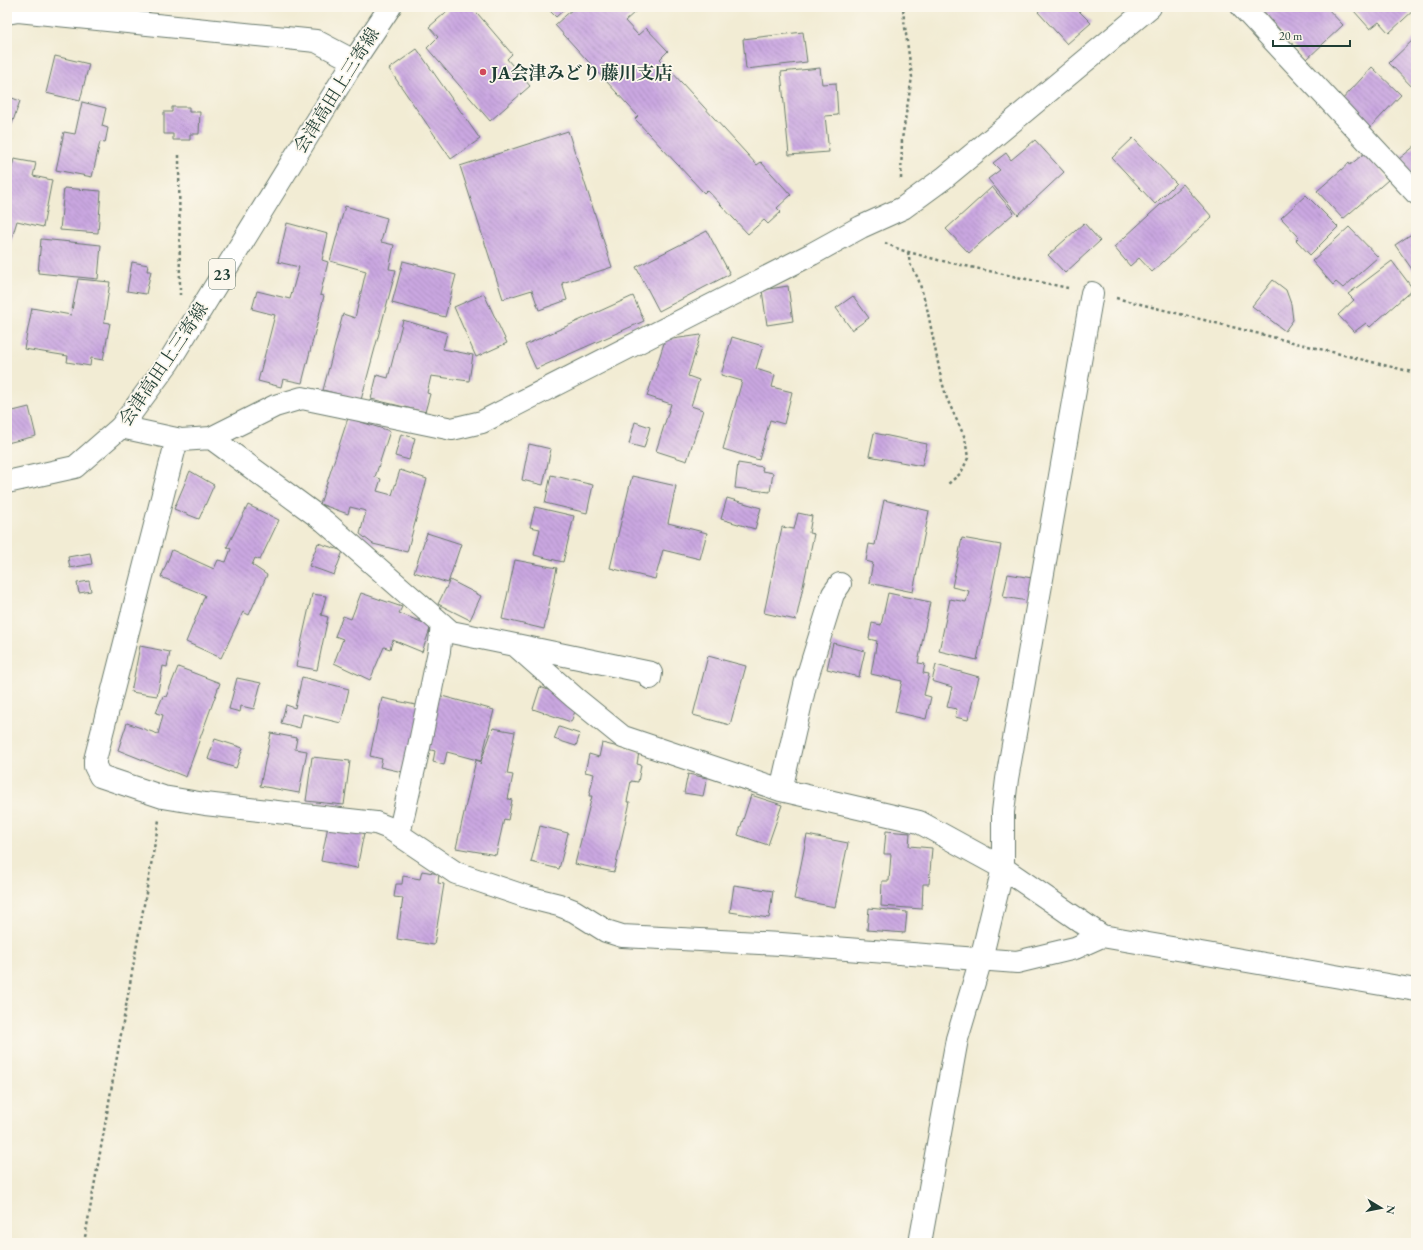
<svg xmlns="http://www.w3.org/2000/svg" width="1423" height="1250" font-family="'EB Garamond','Noto Serif JP',serif">
<style>
.building{fill:url(#building-back-hatch)}
.lines{fill:none;stroke-linecap:round;stroke-linejoin:round}
.minor-casing{stroke:#697a6c;stroke-width:24}
.primary-casing{stroke:#697a6c;stroke-width:24}
.path{stroke:#697a6c;stroke-width:2.5;stroke-dasharray:3 3;stroke-linecap:butt}
.minor{stroke:#fff;stroke-width:22}
.primary{stroke:#fff;stroke-width:22}
.poi-dot{fill:#d1495b;stroke:#fbf7ec;stroke-width:1.5}
.labels{text-anchor:middle;dominant-baseline:central;stroke-width:3.5;stroke-linejoin:round;paint-order:stroke}
.shield{fill:#fbf7ec;stroke:#61756b;stroke-width:1}
.shield-label{font-size:17px;font-weight:bold;fill:#1f3d34}
.poi-label{font-size:18px;font-weight:bold;fill:#1f3d34;stroke:#fbf7ec;text-anchor:start}
.street-label{font-size:18px;fill:#1f3d34;stroke:#fbf7ec}
</style>
<defs>
<pattern id="building-back-hatch" width="6" height="6" patternUnits="userSpaceOnUse"><rect width="6" height="6" fill="#caa7e1"/><path d="M-1 5l2 2M0 0l6 6M5-1l2 2" fill="none" stroke="#a389b7"/></pattern>
</defs>
<rect width="100%" height="100%" fill="#fbf7ec"/>
<filter id="ink" filterUnits="userSpaceOnUse"><feTurbulence type="fractalNoise" baseFrequency=".025" numOctaves="2"/><feDisplacementMap in="SourceGraphic" scale="8" xChannelSelector="R" yChannelSelector="G"/><feConvolveMatrix kernelMatrix="1 2 1 2 8 2 1 2 1" color-interpolation-filters="sRGB"/></filter>
<filter id="wash" filterUnits="userSpaceOnUse"><feTurbulence type="fractalNoise" baseFrequency=".012" numOctaves="4" result="noise"/><feDisplacementMap in="SourceGraphic" scale="16" xChannelSelector="R" yChannelSelector="G"/><feGaussianBlur stdDeviation="0.9" result="paint"/><feColorMatrix in="noise" values="0 0 0 0 0 0 0 0 0 0 0 0 0 0 0 0 0 1.4 0 .05"/><feComposite in="paint" operator="in"/></filter>
<g filter="url(#wash)">
<rect width="100%" height="100%" fill="#f2ecd4"/>
<g id="blocks">
<!-- building -->
<path class="building" d="M452 7H472L512 54 507 59 530 86 490 121 427 48 438 37 429 27Z
M546 7H567L556 17Z
M575 7H630L635 12 625 21 638 35 646 28 668 51 660 59 757 165 761 162 791 195 777 208 781 212 768 224 764 220 748 234 707 190 704 193 635 119 638 116 555 25Z
M1043 7H1075L1091 23 1067 44 1038 12Z
M1260 7H1326L1343 25 1306 60Z
M1358 7H1416V8L1389 33 1379 22 1370 29 1354 11Z
M803 32 807 62 746 69 743 39Z
M1416 37V91L1389 63Z
M417 49 480 139 451 159 389 69Z
M55 56 89 64 80 101 46 93Z
M1372 67 1401 95 1369 129 1340 102Z
M820 68 822 84 836 83 838 115 825 116 829 152 789 155 781 72Z
M7 96 20 101 7 138Z
M82 102 106 108 102 126 108 128 105 143 100 142 92 177 56 170 64 132 75 134Z
M172 107H189V112H200L199 134H190V140H173V134H164V112H172Z
M568 131 612 267 562 283 567 300 539 310 532 290 503 299 460 166Z
M1133 138 1176 183 1155 204 1112 158Z
M1035 140 1064 172 1018 215 988 179 1000 170 993 163 1006 153 1011 160Z
M1416 145V180L1399 159Z
M1366 152 1388 180 1343 219 1317 191 1349 163 1350 165Z
M14 159 36 163 33 176 52 180 43 227 17 221 9 248H7V186Z
M1183 184 1212 217 1152 272 1139 258 1130 266 1114 247Z
M992 187 1014 213 969 253 946 229Z
M64 188 101 191 98 233 60 230Z
M1306 195 1338 227 1310 255 1296 240 1299 237 1281 218Z
M345 206 387 218 381 242 394 245 389 269 396 270 361 400 323 390 343 314 355 318 366 271 330 261Z
M287 223 328 234 322 260 328 262 320 295 324 296 302 383 283 379 281 387 258 381 275 315 252 309 257 291 290 299 299 267 278 262Z
M1084 223 1100 241 1065 273 1048 255Z
M1349 227 1378 257 1343 288 1336 282 1333 285 1312 261Z
M707 231 730 274 659 311 636 267Z
M1416 231V275L1395 245Z
M41 239 101 245 98 279 38 273Z
M403 261 456 275 445 317 392 303Z
M1392 261 1413 289 1370 327 1366 323 1354 332 1338 315 1354 300 1348 294Z
M132 262 148 265 147 271H151L146 294 127 291Z
M78 279 110 282 104 322 110 323 103 360 91 358 90 366 67 362 68 356 24 349 32 308 71 315Z
M1273 280 1286 290 1291 304 1293 320 1285 331 1252 306Z
M788 286 793 321 767 325 762 290Z
M484 294 507 343 476 357 454 307Z
M633 296 644 321 536 369 525 345Z
M853 296 869 318 852 330 836 308Z
M403 320 447 333 443 349 473 355 469 381 431 376 427 393 430 394 425 412 371 399 377 375 388 378Z
M701 335 688 376 699 380 691 406 703 410 687 461 656 451 671 404 647 396 665 340Z
M732 337 763 346 756 369 775 375 772 387 792 392 784 424 770 420 759 460 723 449 742 381 721 375Z
M7 405 9 412 29 407 36 436 7 443Z
M348 418 390 431 375 477 381 479 377 491 392 495 400 470 427 479 407 552 373 544 360 534 366 511 350 507 348 514 320 504Z
M635 422 650 427 644 448 629 444Z
M874 433 927 444 922 466 869 456Z
M401 434 415 438 409 460 395 456Z
M529 444 551 449 543 485 522 480Z
M738 463 763 467 762 471 773 473 770 492 735 488Z
M190 471 214 485 199 519 174 509Z
M551 475 593 485 587 513 545 503Z
M632 476 676 486 668 523 707 533 700 559 663 550 655 579 610 568Z
M727 498 761 508 755 529 721 519Z
M884 500 929 511 913 592 869 583 873 563 866 561 869 544 875 545Z
M248 505 279 520 260 560 255 558 252 565 267 575 249 615 243 612 221 658 186 642 205 595 161 577 172 550 214 569 218 560 226 562 231 549 227 547Z
M535 507 574 516 563 562 534 555 540 529 530 527Z
M798 513 812 516 809 533 814 534 796 620 764 613 782 527 794 529Z
M427 533 461 544 448 583 414 572Z
M962 538 1001 545 977 660 939 651 950 599 966 602 969 591 952 587Z
M318 543 343 551 334 575 309 566Z
M90 553 92 564 70 568 68 557Z
M515 560 557 568 544 629 502 619Z
M1008 574 1032 578 1028 601 1003 597Z
M450 580 481 596 470 620 438 604Z
M89 581 91 591 79 593 77 583Z
M361 593 402 607 399 613 431 626 422 652 393 640 390 649 384 647 370 680 334 663 343 639 335 636 343 616 351 619Z
M888 593 930 602 918 663 925 664 923 673 929 674 924 695 931 697 926 719 895 712 902 681 871 674 877 641 869 639 872 623 881 625Z
M312 594 326 596 321 615 328 617 317 670 296 666Z
M833 643 865 651 859 677 827 669Z
M140 646 170 652 167 667 163 666 157 696 131 692Z
M708 656 746 666 730 725 693 715Z
M936 665 979 677 968 720 955 717 957 709 947 707 952 687 932 681Z
M178 667 220 683 186 777 118 750 127 723 158 734 163 715 156 713 163 696 166 697Z
M302 677 349 689 341 723 303 714 300 728 281 723 286 705 295 708Z
M237 678 261 683 254 709 241 706 240 712 229 709Z
M540 687 562 695 577 706 571 722 533 709Z
M438 695 494 710 481 761 447 752 444 765 433 762 435 751 424 748Z
M382 698 421 706 407 773 380 767 382 759 370 756Z
M559 727 580 734 576 746 554 739Z
M493 728 515 732 507 774 513 775 508 799 512 800 508 820 504 819 496 855 456 848 476 760 481 762 480 764Z
M271 733 297 738 295 749 307 751 299 793 260 786Z
M215 739 243 748 236 768 208 759Z
M602 743 639 752 637 764 641 765 638 782 631 781 627 802H630L614 872 575 864 592 796H589L594 774 585 772 589 754 599 757Z
M312 757 350 761 344 805 306 801Z
M688 774 707 778 703 796 684 793Z
M751 795 782 805 768 845 738 835Z
M328 826 364 833 357 868 321 861Z
M540 826 568 833 559 869 531 862Z
M886 831 910 833 909 846 932 848 929 884H923L922 909 881 906 882 881H889L891 854H884Z
M807 835 848 843 835 907 794 899Z
M422 871 439 874 438 883 444 884 434 945 397 939 403 898 394 897 396 884H402L403 876 420 879Z
M734 885 773 891 769 918 730 912Z
M869 908 907 912 905 933 867 930Z"/>
</g>
</g>
<g filter="url(#ink)">
<use href="#blocks" fill-opacity="0" stroke="#697a6c" stroke-width="1"/>
<g class="lines">
<!-- minor casing -->
<g class="minor-casing">
<path id="minor" d="M1242 7 1416 193
M7 13 18 11 316 41 354 61
M121 427 181 440 211 438 275 406 302 398 452 429 482 422 812 254 861 227 903 208 944 178 1007 126 1150 7
M211 438 324 521 451 632 515 645 575 698 623 737 781 790 919 822 1003 868 1102 936 1416 990
M177 439 95 760V766L100 776 163 797 205 804 376 823 389 828 456 873 527 897 559 905 574 911 606 931 622 936 781 944 1017 962 1075 948 1102 936
M516 645 651 673 650 678
M781 790 806 681 833 594 840 584
M399 834 419 747 439 651 442 624
M920 1243 957 1039 981 959 1003 868V812L1007 779 1092 293"/>
</g>
<!-- primary casing -->
<g class="primary-casing">
<path id="primary" d="M7 482 75 467 121 427 168 363 354 61 390 7"/>
</g>
<!-- path -->
<path class="path" d="M179 155 180 295
M901 179 902 139 912 77 904 20 903 7
M885 243 901 250 938 260 1068 288
M908 252 910 264 918 278 927 308 941 378 947 399 965 438 968 458 961 473 948 484
M1116 298 1416 373
M84 1243 159 820"/>
<!-- minor -->
<use href="#minor" class="minor"/>
<!-- primary -->
<use href="#primary" class="primary"/>
</g>
</g>
<!-- markers -->
<circle class="poi-dot" cx="483" cy="72" r="4"/>
<g class="labels">
<!-- shield labels -->
<rect class="shield" x="209" y="259" width="26" height="30" rx="3"/>
<g class="shield-label">
<text x="222" y="274">23</text>
</g>
<!-- poi labels -->
<g class="poi-label">
<text x="491" y="72">JA会津みどり藤川支店</text>
</g>
<!-- street labels -->
<g class="street-label">
<text transform="translate(336 90) rotate(-58)">会津高田上三寄線</text>
<text transform="translate(163 364) rotate(-56)">会津高田上三寄線</text>
</g>
</g>
<!-- margin -->
<rect width="1423" height="1250" fill="none" stroke="#fbf7ec" stroke-width="24"/>
<!-- north arrow -->
<g transform="translate(1381 1208) rotate(100)" stroke="#fbf7ec" stroke-width="3" paint-order="stroke">
<path d="M0-3L7 15L0 10L-7 15Z" fill="#1f3d34"/>
<text y="-6" font-size="11" font-weight="bold" text-anchor="middle" fill="#1f3d34">N</text>
</g>
<!-- scale -->
<path d="M1273 40v6h77v-6" fill="none" stroke="#1f3d34" stroke-width="2"/>
<text x="1279" y="40" font-size="12" fill="#1f3d34" stroke="#fbf7ec" stroke-width="3" paint-order="stroke">20 m</text>
</svg>
